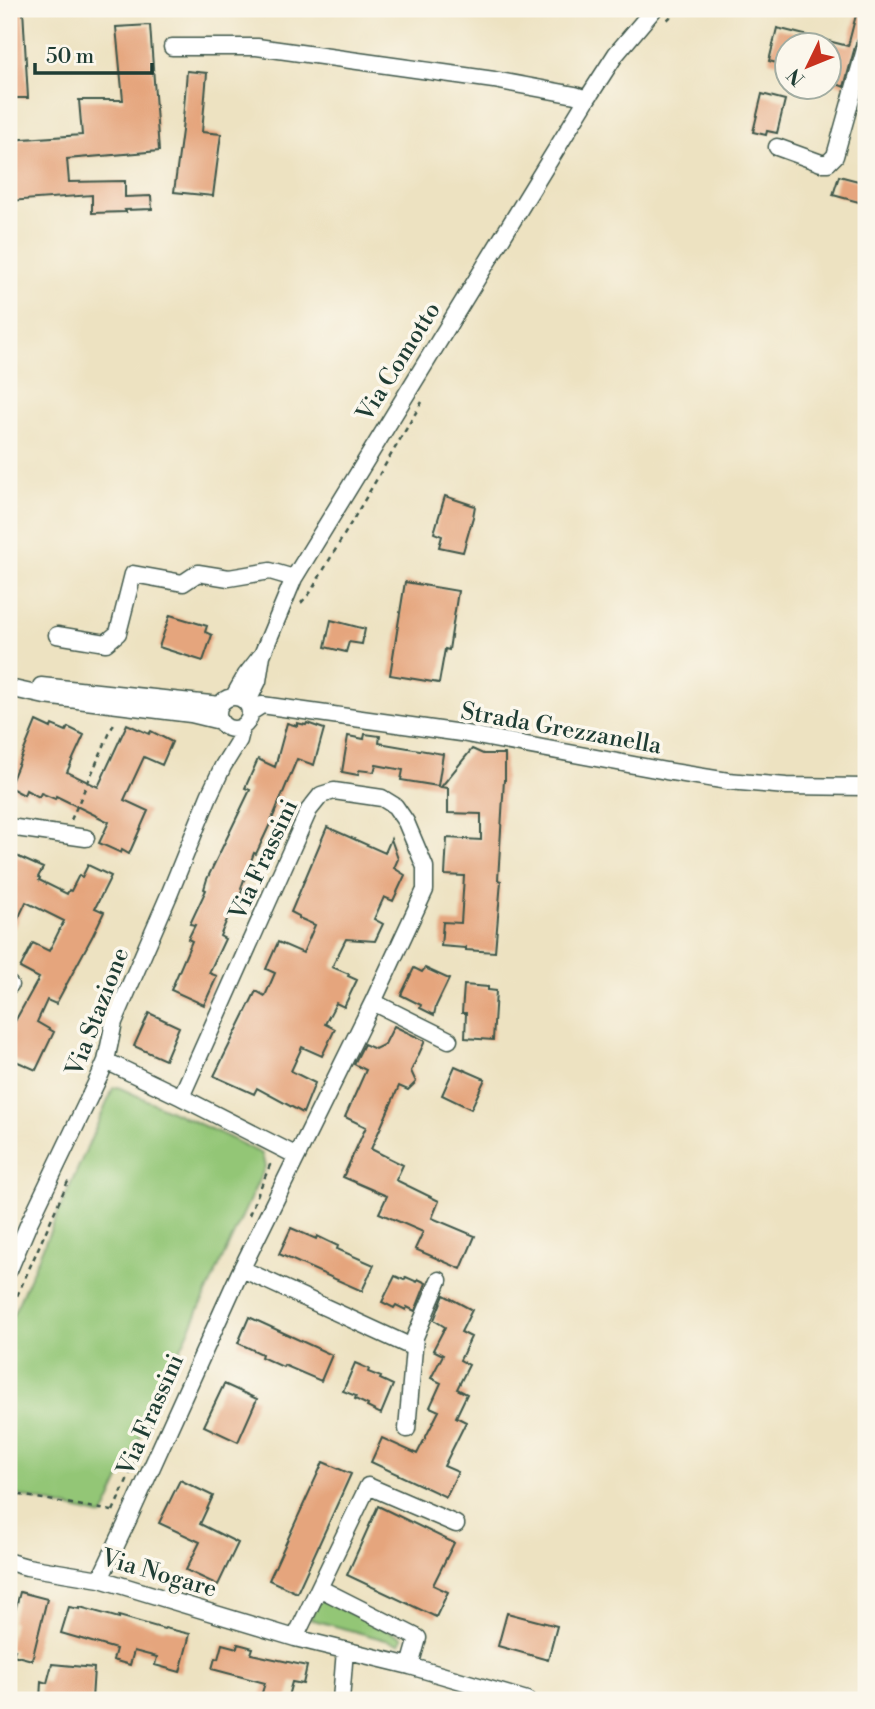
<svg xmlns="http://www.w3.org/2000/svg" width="875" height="1709" font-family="'Libre Bodoni',serif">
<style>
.green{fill:#93c676;stroke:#598255;stroke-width:2}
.building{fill:#e5a57d}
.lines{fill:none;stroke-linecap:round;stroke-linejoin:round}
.minor-casing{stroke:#3e5649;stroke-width:19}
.path{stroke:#3e5649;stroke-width:2.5;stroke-dasharray:5 5;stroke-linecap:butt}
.minor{stroke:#fff;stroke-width:16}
.labels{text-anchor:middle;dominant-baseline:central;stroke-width:7;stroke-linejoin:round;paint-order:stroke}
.street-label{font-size:24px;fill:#1f3d34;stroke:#fbf7ec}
</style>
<rect width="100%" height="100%" fill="#fbf7ec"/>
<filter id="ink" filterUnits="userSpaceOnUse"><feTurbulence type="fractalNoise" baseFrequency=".0143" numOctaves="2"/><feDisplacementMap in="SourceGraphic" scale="14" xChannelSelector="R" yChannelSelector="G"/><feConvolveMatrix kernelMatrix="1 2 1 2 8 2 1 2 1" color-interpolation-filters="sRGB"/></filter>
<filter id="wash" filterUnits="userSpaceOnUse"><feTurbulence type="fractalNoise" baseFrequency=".00686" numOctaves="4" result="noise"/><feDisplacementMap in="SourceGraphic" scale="28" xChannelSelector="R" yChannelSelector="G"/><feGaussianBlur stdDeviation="1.57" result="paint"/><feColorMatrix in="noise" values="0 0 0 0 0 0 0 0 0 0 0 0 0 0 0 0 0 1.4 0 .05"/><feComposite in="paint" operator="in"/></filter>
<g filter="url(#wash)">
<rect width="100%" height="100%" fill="#ede2c1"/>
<!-- green -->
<path class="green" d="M118 1087 226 1136 262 1154 265 1167 103 1516 9 1493V1324L109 1098 113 1088Z
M320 1599 402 1637 400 1644 310 1619Z"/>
<g id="blocks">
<!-- building -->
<path class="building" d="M9 9H23L28 98H9Z
M856 15 866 17V36L859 38 856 43 844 87 830 81V46H788V66L769 61 777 28 848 46Z
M150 25 159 151 67 159 69 182 125 181V197L151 196 152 209 125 210 126 212 92 213V195L9 201V140L82 135 79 100H123L116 27Z
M187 71 207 73 202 132 221 134 213 196 174 192 182 131Z
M762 94 785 100 777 133 767 131 766 135 753 132Z
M839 176 866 183V204L833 195Z
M445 496 475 506 473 517 463 552 439 547 442 536 434 533Z
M405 582 458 591 449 650 445 649 439 683 390 675Z
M170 615 207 626 205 632 212 635 203 661 159 647Z
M331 620 365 629 362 644 349 642 346 652 325 647Z
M36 721 51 728 52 725 66 731 68 727 84 735 67 772 98 787 127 724 149 734 151 731 172 742 162 765 144 757 124 800 148 811 129 854 122 850 121 853 99 843 109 822 56 796 55 799 41 793 39 797 26 790 24 795 9 787Z
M287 723 297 726V723L306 725 307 723 324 729 314 765 297 759 270 824 256 854 254 853 241 888 243 889 236 904 234 903 220 936 225 939 209 973 217 976 204 1005 171 990 192 941 188 939 195 925 190 924 206 890 204 889 207 879 250 790 245 788 258 759 275 767Z
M365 734 380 736 379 743 443 754 438 786 401 780 403 770 376 765 374 772 359 770 358 775 342 772 348 736 364 739Z
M472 749 483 754H505V780H504L498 880 501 881 495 952 466 950V947L465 948 441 946 443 922 461 923 464 876 445 875 447 838 481 840V814L448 813V788L441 787Z
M327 827 385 853 391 839 398 859 394 868 405 875 393 901 384 897 374 919 383 924 375 941 346 939 332 967 349 974 348 976 357 980 344 1007 336 1003 325 1024 335 1029 322 1056 302 1047 291 1071 315 1083 303 1113 257 1088 254 1094 214 1076 256 991 265 996 275 973 266 969 278 942 303 953 315 925 299 918V916L291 912Z
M12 854 43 868 38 877 40 878 39 880 67 894 69 890 71 891 79 875 82 877 88 865 111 876 95 908 104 912 93 935 56 1004 47 1000 37 1022 54 1032 36 1070 9 1058V1020L14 1023 39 978 20 968 33 943 49 951 64 921 26 902 9 938V861Z
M414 968 422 972 425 968 449 979 436 1006 434 1015 420 1008 421 1005 401 995Z
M464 985 488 987V990L496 991 493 1040 465 1038 466 1013H462Z
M149 1013 179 1027 165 1060 134 1046Z
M394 1026 425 1041 411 1071 416 1082 408 1090 399 1086 371 1149 403 1165 396 1180 439 1201 432 1218 475 1236 461 1269 415 1249 423 1232 379 1213 387 1196 343 1177 366 1127 345 1117 366 1070 354 1064 364 1044 375 1049 385 1044Z
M455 1066 485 1079 471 1109 442 1095Z
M291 1228 316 1239 317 1236 338 1246 337 1249 374 1265 362 1291 279 1254Z
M395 1276 404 1280 406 1277 417 1282 418 1279 426 1283 415 1311 407 1307 406 1310 396 1305 394 1308 382 1302Z
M444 1295 472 1310 461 1332 471 1337 460 1360 469 1365 457 1389 467 1394 456 1417 466 1422 444 1466 458 1472 446 1497 371 1462 382 1438 417 1454 439 1411 430 1407 441 1383 431 1378 443 1355 433 1350 445 1327 434 1320Z
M249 1317 332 1355 321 1381 284 1365 283 1367 261 1357 262 1354 238 1343Z
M355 1363 369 1369 368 1372 381 1377 380 1379 393 1385 381 1414 367 1407 368 1405 355 1399 356 1396 343 1391Z
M224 1384 257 1399 238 1442 204 1426Z
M323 1462 351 1474 297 1593 269 1580Z
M180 1480 213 1496 200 1524 238 1543 218 1585 186 1570 200 1542 159 1523Z
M378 1506 454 1543 433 1585 448 1592 436 1617 347 1575Z
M20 1592 47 1599 32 1660 13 1655 15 1650 9 1649 14 1622H12Z
M69 1607 80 1609V1607L119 1618V1616L164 1629 165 1628 190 1634 180 1672 155 1665 157 1657 134 1651 130 1665 113 1660 116 1649 61 1633Z
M507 1613 557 1626 548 1660 498 1646Z
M222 1644 237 1648 238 1644 253 1648 251 1654 307 1666 303 1684 292 1682 287 1700H277L261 1696 265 1683 212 1669 215 1658 218 1659Z
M52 1664 94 1668 92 1700H40L41 1681 47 1683Z"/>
</g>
</g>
<g filter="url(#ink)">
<use href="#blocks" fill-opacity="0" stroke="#3e5649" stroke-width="2"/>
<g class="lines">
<!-- minor casing -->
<g class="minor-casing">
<path id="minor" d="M172 47H257L494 80 575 95 587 99
M777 147 821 163H828L835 156 866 46
M57 635 106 643 118 633 133 574 183 583 198 573 229 578 270 571 294 578
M41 686 220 705
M9 688 45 696 191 714 220 721
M234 696 246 675 260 657
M218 713a16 16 0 1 1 32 0a16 16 0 1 1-32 0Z
M247 703 258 681 262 655 294 578 587 99 616 54 654 9
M251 712 262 705 461 733 666 771 728 781 786 786 866 787
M9 827 86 838
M9 984 10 985
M373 1002 449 1040
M106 1061 181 1097 297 1156
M242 1269 414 1348
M9 1270 29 1223 100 1075 106 1061 114 1022 169 895 209 796 223 766 239 740 242 728
M407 1429 415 1337 439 1280
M9 1562 27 1567 100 1579 295 1638 410 1666 527 1700
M100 1579 128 1520 240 1272 373 1002 425 890V867L406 822 395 806 382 798 334 791 321 795 309 810 181 1097
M319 1588 418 1638 410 1666
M295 1638 368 1486 456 1524
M341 1700 345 1650"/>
</g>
<!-- path -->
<path class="path" d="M667 20 679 9
M301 603 310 593 422 402
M71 820 115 721
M249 1215 270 1165 268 1160
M9 1314 70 1177
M9 1493 112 1511
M113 1511 155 1418"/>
<!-- minor -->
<use href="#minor" class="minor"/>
</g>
</g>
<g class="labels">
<!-- street labels -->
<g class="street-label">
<text transform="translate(399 362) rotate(-58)">Via Comotto</text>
<text transform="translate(561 729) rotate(10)">Strada Grezzanella</text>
<text transform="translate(264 860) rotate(-65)">Via Frassini</text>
<text transform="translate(98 1012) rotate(-69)">Via Stazione</text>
<text transform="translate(151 1415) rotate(-66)">Via Frassini</text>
<text transform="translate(159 1574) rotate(16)">Via Nogare</text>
</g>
</g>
<!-- margin -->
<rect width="875" height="1709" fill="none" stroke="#fbf7ec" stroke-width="35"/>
<!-- north arrow -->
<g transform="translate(808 66) rotate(227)"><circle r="33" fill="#fbf7ec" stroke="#a3ada2" stroke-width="2"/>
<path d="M0-5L12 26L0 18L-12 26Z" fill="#c8321e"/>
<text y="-10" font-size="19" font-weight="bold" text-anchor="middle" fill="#1f3d34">N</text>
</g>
<!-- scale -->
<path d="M35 63v10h117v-10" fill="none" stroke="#1f3d34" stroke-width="3.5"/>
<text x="46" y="63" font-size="21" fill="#1f3d34" stroke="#fbf7ec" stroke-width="5" paint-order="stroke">50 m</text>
</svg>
